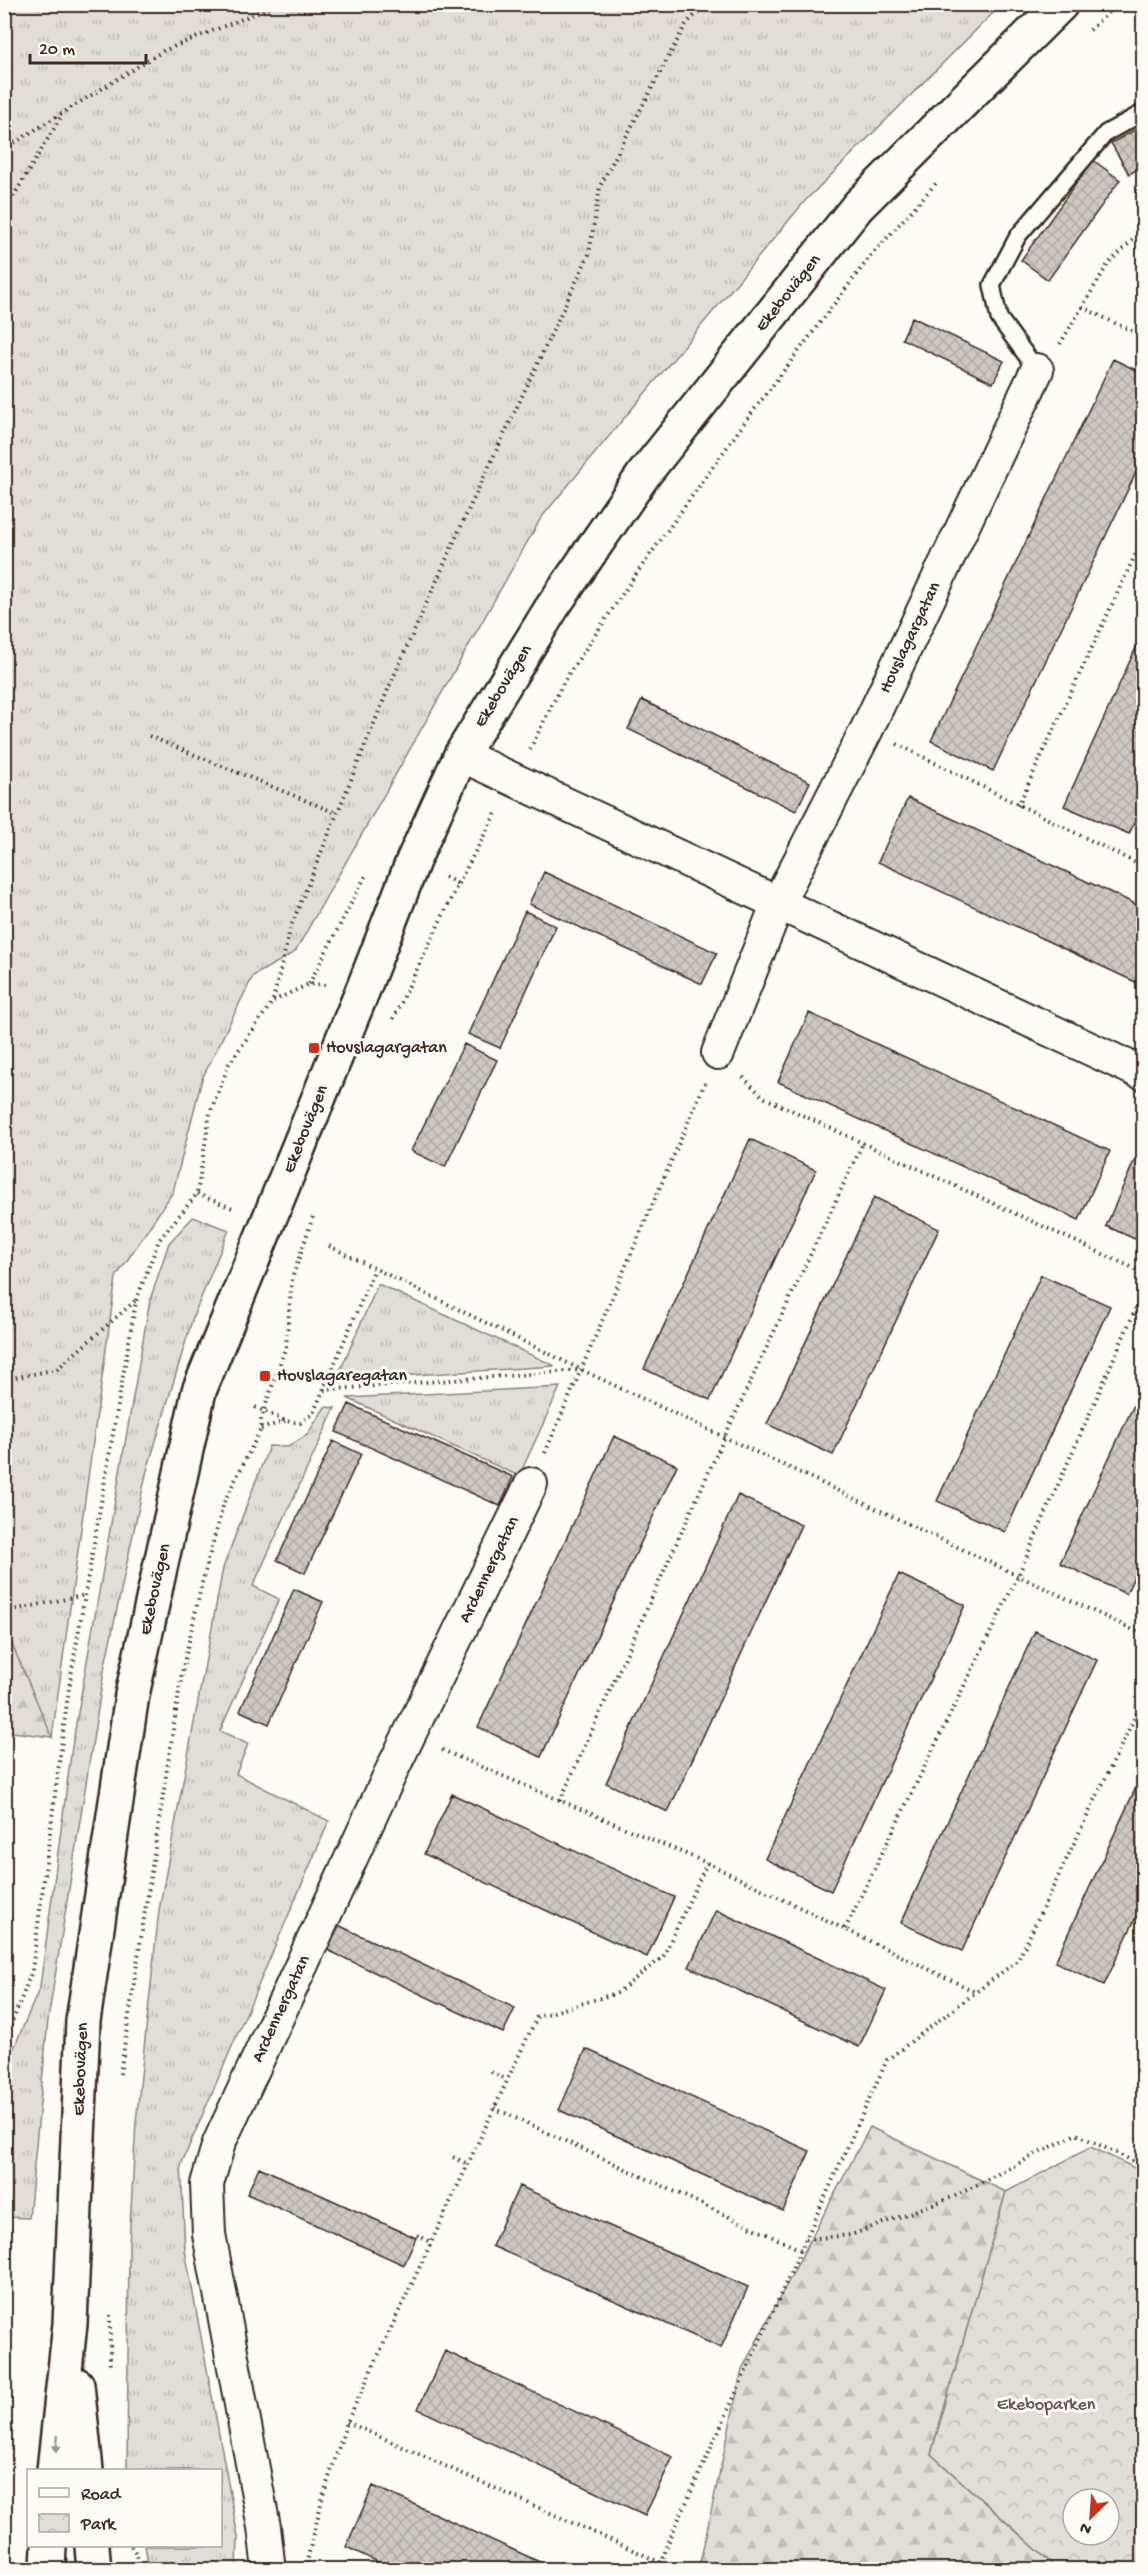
<svg xmlns="http://www.w3.org/2000/svg" width="1148" height="2574" font-family="'Gochi Hand',sans-serif">
<style>
.grass{fill:url(#grass-tufts);stroke:#8e847a;stroke-width:1.5}
.forest{fill:url(#forest-firs);stroke:#8e847a;stroke-width:1.5}
.park{fill:url(#park-crowns);stroke:#8e847a;stroke-width:1.5;fill-rule:evenodd}
.building{fill:url(#building-cross-hatch);stroke:#3b2a1e;stroke-width:1.5}
.lines{fill:none;stroke-linecap:round;stroke-linejoin:round}
.lane-casing{stroke:#3b2a1e;stroke-width:20}
.street-casing{stroke:#3b2a1e;stroke-width:36}
.secondary-casing{stroke:#3b2a1e;stroke-width:38}
.path{stroke:#3b2a1e;stroke-width:4;stroke-dasharray:1.5 4.5;stroke-linecap:butt}
.lane{stroke:#fdfcf7;stroke-width:15}
.street{stroke:#fdfcf7;stroke-width:32}
.secondary{stroke:#fdfcf7;stroke-width:33}
.oneway{fill:#9c938a}
.poi-dot{fill:#c8321e;stroke:#fdfcf7;stroke-width:2}
.labels{text-anchor:middle;dominant-baseline:central;stroke-width:6;stroke-linejoin:round;paint-order:stroke}
.street-label{font-size:18px;fill:#3b2a1e;stroke:#fdfcf7}
.poi-label{font-size:18px;fill:#3b2a1e;stroke:#fdfcf7;text-anchor:start}
.park-label{font-size:18px;fill:#64574c;stroke:#fdfcf7}
</style>
<defs>
<pattern id="grass-tufts" width="24" height="20" patternUnits="userSpaceOnUse" patternTransform="scale(1.5)"><rect width="24" height="20" fill="#e1ded7"/><path d="M3 7l-1-3M5 7V3M7 7l1-3M15 17l-1-3M17 17v-4M19 17l1-3" fill="none" stroke="#c2bfb8"/></pattern>
<pattern id="forest-firs" width="22" height="20" patternUnits="userSpaceOnUse" patternTransform="scale(1.5)"><rect width="22" height="20" fill="#e1ded7"/><path d="M5 1l3.5 6h-7zM16 11l3.5 6h-7z" fill="#c2bfb8"/></pattern>
<pattern id="park-crowns" width="20" height="18" patternUnits="userSpaceOnUse" patternTransform="scale(1.5)"><rect width="20" height="18" fill="#e1ded7"/><path d="M2 6a3 3 0 1 1 6 0M12 15a3 3 0 1 1 6 0" fill="none" stroke="#c2bfb8"/></pattern>
<pattern id="building-cross-hatch" width="8" height="8" patternUnits="userSpaceOnUse" patternTransform="scale(1.5)"><rect width="8" height="8" fill="#cdc8c2"/><path d="M0 0l8 8M0 8l8-8" fill="none" stroke="#b1aca6"/></pattern>
</defs>
<rect width="100%" height="100%" fill="#fdfcf7"/>
<filter id="ink" filterUnits="userSpaceOnUse"><feTurbulence type="fractalNoise" baseFrequency=".0167" numOctaves="2"/><feDisplacementMap in="SourceGraphic" scale="12" xChannelSelector="R" yChannelSelector="G"/><feConvolveMatrix kernelMatrix="1 2 1 2 8 2 1 2 1" color-interpolation-filters="sRGB"/></filter>
<g filter="url(#ink)">
<!-- grass -->
<path class="grass" d="M4 5H1001L805 201 541 518 295 952 253 976 202 1079 173 1192 116 1277 52 1737 4 1628Z
M193 1217 229 1230 193 1317 146 1474 105 1665 48 2020 29 2218 5 2217V2069L40 1987 72 1747 150 1300 169 1243Z
M378 1284 555 1366 336 1380Z
M560 1387 519 1476 347 1398Z
M325 1407 335 1408 253 1586 279 1599 220 1731 248 1744 236 1774 329 1821 181 2165 185 2250 238 2537 237 2569H149L145 2546H220V2470H127L129 2244 136 2122 159 1910 223 1568 269 1446 288 1447 307 1435Z"/>
<!-- forest -->
<path class="forest" d="M4 1628H5L52 1737 5 1731Z
M870 2127 1006 2192 931 2454 1058 2569 697 2570 701 2558 742 2369Z"/>
<!-- park -->
<path class="park" d="M1091 2147 1143 2172V2569H1058L931 2454 1006 2192ZM1073 2499H1109V2535H1073Z"/>
<!-- building -->
<path class="building" d="M1144 125V166L1129 174 1111 143Z
M1093 160 1120 180 1048 280 1021 260Z
M912 317 1004 361 993 383 902 339Z
M1113 359 1144 374V456L993 771 931 741Z
M1144 630V803L1129 834 1064 806Z
M642 700 810 782 796 811 628 729Z
M908 798 1144 908V986L878 862Z
M544 872 717 953 702 984 529 904Z
M525 911 556 926 500 1048 468 1034Z
M809 1013 1110 1151 1079 1220 778 1082Z
M464 1044 497 1060 445 1167 411 1151Z
M750 1139 816 1170 710 1400 644 1369Z
M1135 1159 1144 1162V1243L1106 1226Z
M874 1197 939 1229 833 1455 767 1424Z
M1041 1275 1110 1306 1005 1532 937 1501Z
M1144 1383V1556L1126 1594 1060 1563Z
M349 1404 513 1477 500 1506 336 1432Z
M614 1436 677 1465 541 1757 478 1727Z
M333 1441 361 1454 305 1573 277 1560Z
M738 1495 801 1525 668 1812 606 1783Z
M899 1574 965 1605 831 1891 765 1859Z
M294 1589 323 1602 269 1724 240 1711Z
M1035 1631 1097 1660 962 1951 901 1923Z
M1144 1770V1900L1104 1985 1055 1962Z
M452 1794 674 1897 647 1957 424 1854Z
M716 1910 886 1990 859 2047 689 1967Z
M336 1924 515 2008 503 2033 325 1949Z
M586 2049 810 2151 783 2211 559 2110Z
M259 2167 416 2238 404 2265 247 2194Z
M519 2186 748 2287 721 2348 492 2246Z
M445 2351 673 2457 645 2515 418 2409Z
M373 2486 429 2511 557 2570H395L346 2547Z"/>
<g class="lines">
<!-- lane casing -->
<g class="lane-casing">
<path id="lane" d="M1037 370 999 318 992 285 1018 236 1106 133 1144 112"/>
</g>
<!-- street casing -->
<g class="street-casing">
<g id="street">
<path d="M461 755 1144 1074"/>
<path id="s1" d="M718 1053 778 903 867 729 1037 370"/>
<path id="s2" d="M269 2570 264 2527 209 2234 207 2184 219 2143 392 1770 531 1484"/>
</g>
</g>
<!-- secondary casing -->
<g class="secondary-casing">
<g id="secondary">
<path d="M77 2385 86 2470"/>
<path id="s3" d="M54 2470 70 2324 83 2021 132 1695 199 1391 364 987 413 861 461 755 551 609 644 474 858 206 1061 4"/>
<path d="M92 2546 94 2570"/>
<path d="M48 2570 49 2546"/>
</g>
</g>
<!-- path -->
<path class="path" d="M1090 30 1117 4
M4 149 163 51 279 4
M4 212 62 115
M1082 307 1144 337
M1060 344 1108 264 1144 229
M149 736 336 813
M897 744 1144 867
M530 749 564 681 632 580 745 422 869 258 938 181
M1018 806 1144 536
M445 877 458 884
M309 984 366 875
M273 1000 291 926 389 687 467 513 589 254 600 186 686 24 706 4
M393 1019 458 884 497 811
M743 1077 763 1097 1144 1273
M197 1194 235 1209
M329 1246 582 1370 1144 1635
M4 1380 57 1369 135 1301
M324 1390 581 1370
M255 1407 285 1421 300 1423 313 1414 375 1269
M261 1429 285 1421
M545 1453 705 1083
M4 1612 85 1595
M442 1750 707 1863 976 1992
M560 1801 724 1438 863 1143
M845 1929 1018 1576 1144 1290
M4 2043 32 1971 69 1687 136 1301 159 1240 197 1194 210 1113 229 1064 273 1001 309 984 326 985
M491 2072 507 2080
M120 2074 182 1672 202 1583 224 1502 261 1429V1419L286 1346 292 1279 314 1214
M494 2108 801 2250
M453 2157 468 2164
M417 2235 431 2242
M806 2239 851 2235 955 2196 1076 2134 1144 2166
M110 2315V2368
M347 2422 662 2563
M131 2546 137 2555 139 2570
M309 2570 307 2561 323 2496 347 2422 537 2017 617 1993 663 1957 707 1863
M660 2570 667 2545 887 2060 1018 1960 1144 1698"/>
<!-- lane -->
<use href="#lane" class="lane"/>
<!-- street -->
<use href="#street" class="street"/>
<!-- secondary -->
<use href="#secondary" class="secondary"/>
</g>
<!-- one-way arrows -->
<defs><path id="oneway-solid" d="M-6-.8H1V-3.2L6.5 0L1 3.2V.8H-6Z" transform="scale(1.5)"/></defs>
<use class="oneway" href="#oneway-solid" transform="translate(57 2444) rotate(96)"/>
</g>
<!-- markers -->
<g class="poi-dot">
<rect x="308" y="1042" width="12" height="12" rx="3"/>
<rect x="259" y="1370" width="12" height="12" rx="3"/>
</g>
<g class="labels">
<!-- street labels -->
<g class="street-label">
<text stroke="none"><textPath href="#s3" startOffset="2346">Ekebovägen</textPath></text>
<text stroke="none"><textPath href="#s1" startOffset="458">Hovslagargatan</textPath></text>
<text stroke="none"><textPath href="#s3" startOffset="1860">Ekebovägen</textPath></text>
<text stroke="none"><textPath href="#s3" startOffset="1374">Ekebovägen</textPath></text>
<text stroke="none"><textPath href="#s2" startOffset="1068">Ardennergatan</textPath></text>
<text stroke="none"><textPath href="#s3" startOffset="888">Ekebovägen</textPath></text>
<text stroke="none"><textPath href="#s2" startOffset="582">Ardennergatan</textPath></text>
<text stroke="none"><textPath href="#s3" startOffset="402">Ekebovägen</textPath></text>
</g>
<!-- poi labels -->
<g class="poi-label">
<text x="326" y="1048">Hovslagargatan</text>
<text x="277" y="1376">Hovslagaregatan</text>
</g>
<!-- park labels -->
<g class="park-label">
<text x="1046" y="2405">Ekeboparken</text>
</g>
</g>
<!-- margin -->
<rect width="1148" height="2574" fill="none" stroke="#fdfcf7" stroke-width="24"/>
<rect x="12" y="12" width="1124" height="2550" fill="none" stroke="#3b2a1e" stroke-width="2" filter="url(#ink)"/>
<!-- legend -->
<rect x="27" y="2469" width="195" height="78" fill="#fdfcf7" stroke="#afa8a0" stroke-width="1.5"/>
<rect x="39" y="2488" width="30" height="9" fill="#fdfcf7" stroke="#afa8a0" stroke-width="1.5"/>
<text x="81" y="2499" font-size="18" fill="#3b2a1e">Road</text>
<rect x="39" y="2514" width="30" height="18" fill="url(#park-crowns)" stroke="#afa8a0" stroke-width="1.5"/>
<text x="81" y="2529" font-size="18" fill="#3b2a1e">Park</text>
<!-- north arrow -->
<g transform="translate(1091 2517) rotate(205)"><circle r="28" fill="#fdfcf7" stroke="#afa8a0" stroke-width="1.5"/>
<path d="M0-4.5L10 22L0 15L-10 22Z" fill="#c8321e"/>
<text y="-9" font-size="16" font-weight="bold" text-anchor="middle" fill="#3b2a1e">N</text>
</g>
<!-- scale -->
<path d="M30 54v9h116v-9" fill="none" stroke="#3b2a1e" stroke-width="3"/>
<text x="39" y="54" font-size="18" fill="#3b2a1e" stroke="#fdfcf7" stroke-width="4.5" paint-order="stroke">20 m</text>
</svg>
